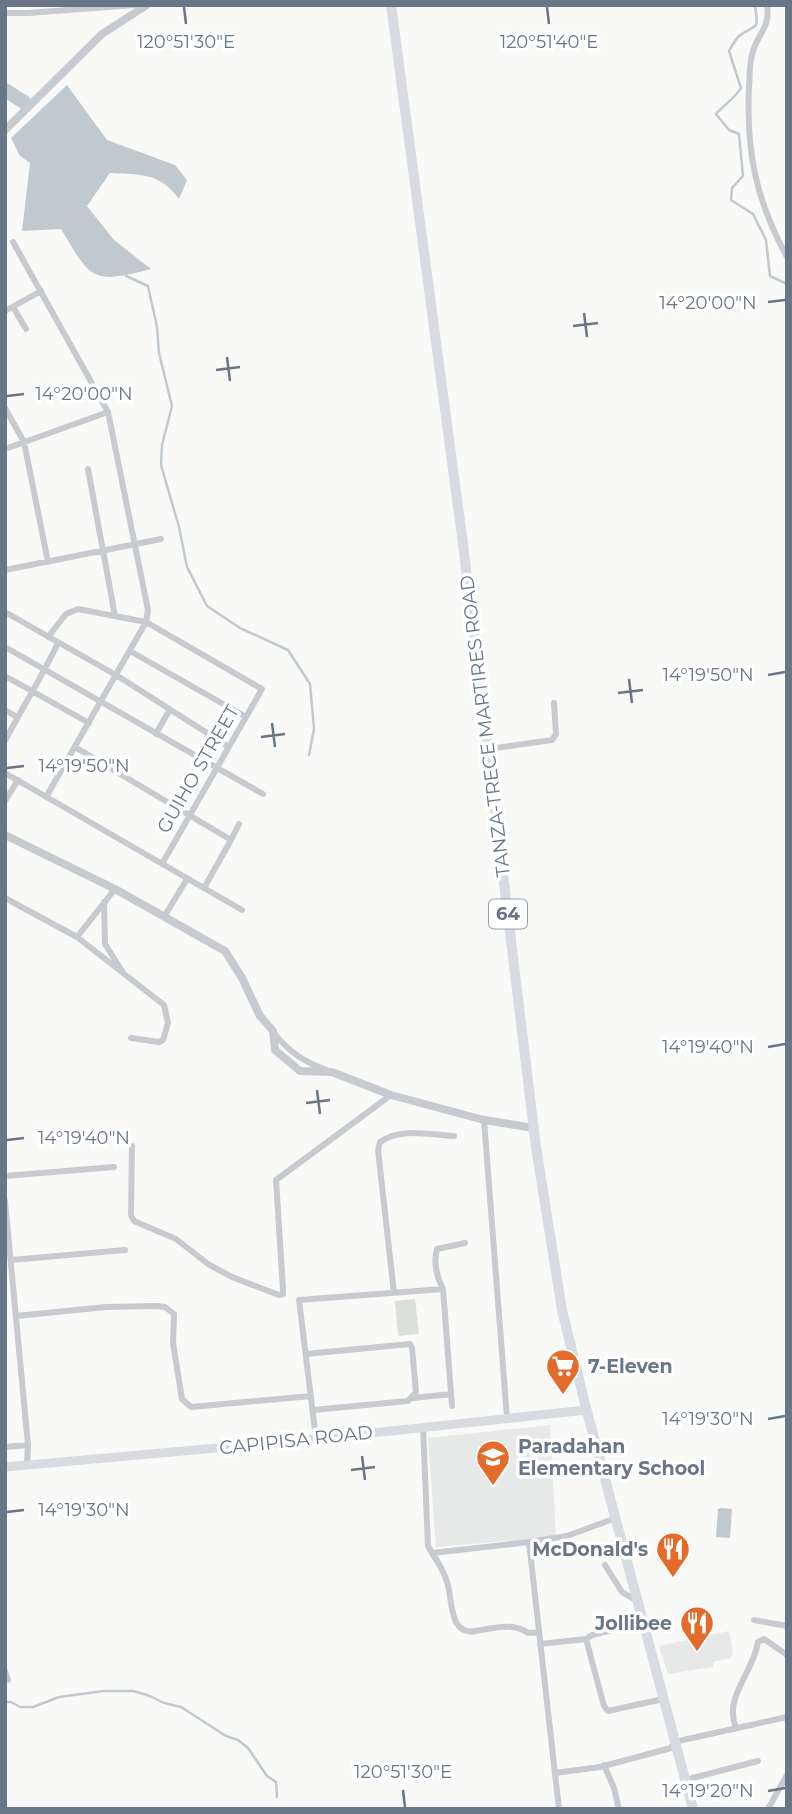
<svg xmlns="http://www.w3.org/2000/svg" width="792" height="1814" font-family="Montserrat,sans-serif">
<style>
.built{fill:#e7e8e8}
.green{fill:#dae1d8}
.water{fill:#c0c9ce}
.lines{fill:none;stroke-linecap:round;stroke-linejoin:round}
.stream{stroke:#c0c9ce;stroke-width:2.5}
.river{stroke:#c0c9ce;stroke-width:14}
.minor{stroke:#c7cace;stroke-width:6}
.tertiary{stroke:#c7cace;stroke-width:8}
.secondary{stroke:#d8dbe0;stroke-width:9}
.primary{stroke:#d8dbe0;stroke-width:10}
.ticks{fill:none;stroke:#687688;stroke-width:2.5}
.labels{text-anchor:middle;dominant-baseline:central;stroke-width:7;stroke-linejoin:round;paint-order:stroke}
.shield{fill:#fff;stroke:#959fac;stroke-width:2}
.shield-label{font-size:18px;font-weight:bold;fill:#687688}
.street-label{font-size:19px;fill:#687688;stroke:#fff}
.poi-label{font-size:19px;font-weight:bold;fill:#687688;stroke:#fff;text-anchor:start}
.ticks-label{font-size:18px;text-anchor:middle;fill:#687688;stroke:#fff;stroke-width:7;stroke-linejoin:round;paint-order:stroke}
</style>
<rect width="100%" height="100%" fill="#f9f9f7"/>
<!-- built -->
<path class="built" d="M550 1425 556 1537 436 1547 428 1438Z
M729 1631 733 1652 731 1658 713 1662V1667L668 1674 659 1646Z"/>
<!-- green -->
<path class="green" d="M415 1299 419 1334 398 1336 395 1301Z"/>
<!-- water -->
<path class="water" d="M67 85 107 140 175 165 187 180 179 199C159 172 141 175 110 173L87 206 114 240 151 269C91 285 91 279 61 229L22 231 30 163 20 156 11 138Z
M721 1508 732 1509 730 1538 716 1537 718 1509Z"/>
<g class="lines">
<!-- stream -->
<path class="stream" d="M755 5C759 32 757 23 739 36 735 40 732 46 729 51L741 88C736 97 724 105 716 114L729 130 739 134 743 176 732 188 731 200 753 214 766 240 770 276 787 284
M126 276 148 286 157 327 159 353 172 406 162 445 161 465 179 527 187 567 207 606 240 628 288 650 310 684 314 729 309 755
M5 1702H11L20 1707H33L59 1697 104 1691H133L150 1696 164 1703 181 1707 226 1736 238 1740 248 1748 267 1776 276 1782 277 1797"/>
<!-- river -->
<path class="river" d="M5 90 24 102"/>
<!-- minor -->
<path class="minor" d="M767 5C771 28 756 35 752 55 749 65 750 77 749 87 746 152 756 200 787 257
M5 13H28L135 5
M13 242 108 412 148 610 146 622 262 689 162 864
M13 307 26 329
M5 311 41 291
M5 408 24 442 48 562
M5 449 108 412
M88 469 115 616
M5 570 161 539
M5 612 116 675 229 747
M5 647 263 794
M130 651 246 717
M5 676 89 723
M5 710 17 717
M156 734 170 709
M5 741C22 708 42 677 58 643
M75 747 231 840 239 824
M488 749 552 740 556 734 554 703
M5 773 242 910
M46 797 146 622 78 609 66 614 48 637
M5 801 18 780
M204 888 231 840
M5 898 77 937 164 1005 168 1023 163 1040 159 1042 131 1038
M104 902 105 944 122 971
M164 917 187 879
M77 937 115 889
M274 1033C289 1052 304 1062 327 1070
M484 1120 507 1418
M132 1146 131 1215 134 1221 176 1239 208 1264 232 1277 279 1295 283 1294V1289L276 1180 391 1095
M5 1176 114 1167
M5 1201 28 1445 27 1466
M11 1260 125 1250
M394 1293 378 1150 380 1142C401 1127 430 1135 454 1136
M16 1316 106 1307 157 1306 165 1307 174 1314 173 1343 182 1399 191 1407 311 1396
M306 1354 410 1344 412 1348 416 1392 408 1401 313 1410
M413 1398 451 1394
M452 1406 443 1289C437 1277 433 1263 437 1249L465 1243
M423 1427 428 1546 432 1553 529 1542 559 1809
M316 1439 299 1300 443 1289
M5 1447 28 1445
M529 1542 567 1536 616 1518
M432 1553C438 1562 444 1571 447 1582 453 1599 448 1636 476 1631 493 1628 514 1622 528 1633L539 1632
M605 1565 622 1592 637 1601
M754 1620 787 1626
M586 1639 604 1706 608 1711 663 1699
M540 1644 586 1639 592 1635 644 1622
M5 1671 8 1680H5
M736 1728C723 1697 754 1672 758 1642L764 1639 787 1655
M604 1765 614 1788 619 1809
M555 1773 600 1767 671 1748 674 1742 787 1717
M685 1780 758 1761
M768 1809 787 1775"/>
<!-- tertiary -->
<path class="tertiary" d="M5 130 102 34 147 5
M5 835 115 889 225 951 242 978 260 1016 273 1031 275 1050 300 1071 332 1072 391 1095 484 1120 534 1128"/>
<!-- secondary -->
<path class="secondary" d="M5 1467 316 1439 586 1410"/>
<!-- primary -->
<path class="primary" d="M391 5 463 544 536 1147 562 1310 585 1404 693 1809"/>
</g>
<!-- ticks -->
<path class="ticks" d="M184 7 186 24M547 7 549 24M768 302 785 300M584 313 587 337M573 326 598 323M227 357 230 381M216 370 240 367M7 396 24 394M768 675 785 672M629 679 632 703M618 693 643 690M272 723 275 747M261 737 285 734M7 768 24 766M768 1047 785 1044M317 1090 320 1114M306 1103 330 1100M7 1140 24 1138M768 1419 785 1416M362 1456 365 1480M351 1470 375 1467M7 1512 24 1510M403 1790 405 1807M768 1791 785 1788"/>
<!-- icons -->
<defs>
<g id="supermarket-pin" transform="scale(1.75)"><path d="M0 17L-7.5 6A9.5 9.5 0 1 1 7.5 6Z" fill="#e56b2a" stroke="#fff"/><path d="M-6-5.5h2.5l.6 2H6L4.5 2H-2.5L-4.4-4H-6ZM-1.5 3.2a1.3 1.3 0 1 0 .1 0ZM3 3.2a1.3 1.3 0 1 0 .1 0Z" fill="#fff"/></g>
<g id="school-pin" transform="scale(1.75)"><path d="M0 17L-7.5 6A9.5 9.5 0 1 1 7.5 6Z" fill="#e56b2a" stroke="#fff"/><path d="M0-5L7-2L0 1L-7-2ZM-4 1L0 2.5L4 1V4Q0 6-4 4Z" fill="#fff"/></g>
<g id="restaurant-pin" transform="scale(1.75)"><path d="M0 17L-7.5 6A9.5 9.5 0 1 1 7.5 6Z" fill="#e56b2a" stroke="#fff"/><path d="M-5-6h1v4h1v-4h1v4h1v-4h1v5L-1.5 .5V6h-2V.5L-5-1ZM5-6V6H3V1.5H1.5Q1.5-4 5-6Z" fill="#fff"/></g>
</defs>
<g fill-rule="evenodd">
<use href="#supermarket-pin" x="563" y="1366"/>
<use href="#school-pin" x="493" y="1457"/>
<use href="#restaurant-pin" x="673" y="1549"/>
<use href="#restaurant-pin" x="697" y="1623"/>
</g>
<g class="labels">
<!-- shield labels -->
<rect class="shield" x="489" y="899.5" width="38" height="29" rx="5"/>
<g class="shield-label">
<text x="508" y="914">64</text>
</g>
<!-- street labels -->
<g class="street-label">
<text transform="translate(485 726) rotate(-97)">TANZA-TRECE MARTIRES ROAD</text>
<text transform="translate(198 769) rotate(-60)">GUIHO STREET</text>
<text transform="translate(296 1440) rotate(-6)">CAPIPISA ROAD</text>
</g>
<!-- poi labels -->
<g class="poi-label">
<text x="588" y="1366">7-Eleven</text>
<text x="518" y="1446">Paradahan<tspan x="518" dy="22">Elementary School</tspan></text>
<text x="648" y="1549" text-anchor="end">McDonald's</text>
<text x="672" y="1623" text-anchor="end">Jollibee</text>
</g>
</g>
<g class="ticks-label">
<text x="186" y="48">120°51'30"E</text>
<text x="549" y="48">120°51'40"E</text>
<text x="708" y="309">14°20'00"N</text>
<text x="84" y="400">14°20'00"N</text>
<text x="708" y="681">14°19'50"N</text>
<text x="84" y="772">14°19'50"N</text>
<text x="708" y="1053">14°19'40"N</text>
<text x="84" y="1144">14°19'40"N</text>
<text x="708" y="1425">14°19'30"N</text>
<text x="84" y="1516">14°19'30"N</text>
<text x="403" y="1778">120°51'30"E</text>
<text x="708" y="1797">14°19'20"N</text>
</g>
<!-- border -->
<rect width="792" height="1814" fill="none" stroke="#687688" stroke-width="14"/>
</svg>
